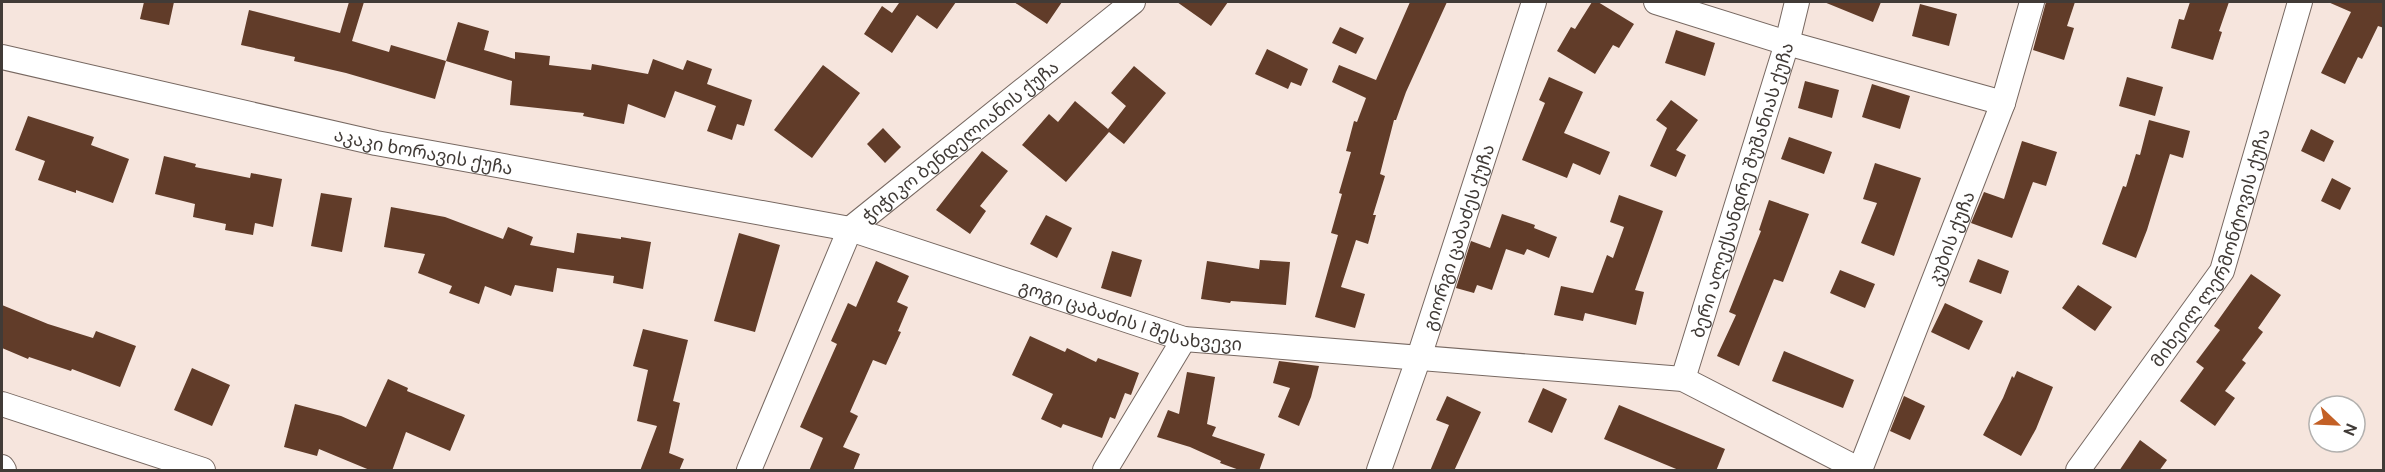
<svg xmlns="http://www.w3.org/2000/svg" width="2385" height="472" font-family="Ubuntu,'Noto Sans Georgian',sans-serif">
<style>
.building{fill:#613c29}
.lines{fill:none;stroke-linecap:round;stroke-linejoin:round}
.minor-casing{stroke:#776861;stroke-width:26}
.minor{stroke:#fff;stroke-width:24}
.labels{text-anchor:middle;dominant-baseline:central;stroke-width:6;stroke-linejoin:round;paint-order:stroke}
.street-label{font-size:18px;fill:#413b37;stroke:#fff}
</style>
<rect width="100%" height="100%" fill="#f6e5dd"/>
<!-- building -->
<path class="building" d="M144 2H174L169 25 140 19Z
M349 2H364L352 41 389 52 391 45 446 61 435 99 346 73 294 61 295 57 241 45 249 10 340 33Z
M896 2H956L937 29 917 15 892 53 864 34 882 6 892 13 899 3Z
M1014 2H1062L1047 24Z
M1177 2H1228L1211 26Z
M1410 2H1447L1406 92 1396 120H1394L1380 174 1385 176 1373 215H1376L1368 244 1356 240 1341 287 1365 294 1355 328 1315 317 1338 235 1331 233 1342 194 1339 193 1351 152 1346 151 1354 121 1357 122 1366 98 1332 82 1339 65 1376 80Z
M1592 2H1598L1634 24 1619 48 1613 45 1595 74 1557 51 1571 27 1575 29Z
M1824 2H1881L1873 22Z
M2046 2H2075L2067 26 2074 28 2064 60 2033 50Z
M2190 2H2229L2219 31 2222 32 2213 60 2171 48 2179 19 2184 20Z
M2328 2H2384V28L2378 26 2362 59 2358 57 2345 84 2321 73 2351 12Z
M1920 4 1957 14 1949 46 1912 36Z
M458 22 489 31 484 50 515 59V52L550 56 549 65 591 70 592 64 648 74 653 59 683 70 687 60 712 69 707 84 752 100 744 126 737 124 732 140 707 131 716 106 675 91 665 118 628 104 624 124 583 116 584 113 510 105 512 81 446 61Z
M1340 27 1364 38 1356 54 1332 43Z
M1676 30 1715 43 1705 76 1665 63Z
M1267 49 1308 69 1301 86 1291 82 1288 89 1255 74Z
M823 65 860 93 812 158 774 130Z
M1134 66 1166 93 1124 144 1109 132 1066 182 1022 145 1049 114 1058 122 1075 101 1108 129 1126 106 1111 93Z
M1549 77 1583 92 1564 133 1610 152 1600 175 1573 163 1567 178 1522 160 1545 103 1539 100Z
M2127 77 2163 87 2155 116 2119 106Z
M1805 81 1839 90 1832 118 1798 108Z
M1872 84 1910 96 1900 129 1862 117Z
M1671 100 1698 120 1676 150 1686 155 1676 177 1650 166 1667 128 1656 120Z
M28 116 94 137 91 145 129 159 113 203 76 190V193L38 180 45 161 15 150Z
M2149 120 2190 131 2183 158 2170 154 2147 230 2136 258 2102 244 2123 186 2126 187 2136 154 2140 155Z
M883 128 901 147 885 163 867 144Z
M2311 129 2334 141 2324 162 2301 151Z
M1789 137 1832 152 1824 174 1781 159Z
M2022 141 2057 152 2046 186 2033 182 2012 238 1971 223 1984 192 2004 199Z
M982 151 1008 171 980 206 986 211 970 234 936 210Z
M164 156 196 164 195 167 250 178 251 173 282 179 273 227 255 223 253 235 225 230 226 224 193 217 195 204 155 194Z
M1875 163 1921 178 1894 256 1861 243 1877 203 1863 199Z
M2332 178 2351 188 2340 210 2321 201Z
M321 193 352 198 342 252 311 246Z
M1619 195 1663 211 1635 290 1644 292 1636 325 1585 313 1583 321 1554 315 1561 286 1593 293 1607 255 1613 258 1624 227 1610 222Z
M1769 200 1809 214 1783 282 1774 279 1739 366 1717 356 1736 315 1729 312 1761 231 1759 230Z
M391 207 445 217 503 239 508 227 533 237 530 245 574 253 577 233 621 239V237L651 242 643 289 613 283 614 276 557 268 553 292 515 285 511 296 485 286 479 304 449 293 452 286 418 273 425 254 384 247Z
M1502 214 1535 225 1534 228 1557 237 1549 258 1527 249 1524 255 1506 249 1492 290 1477 285 1474 293 1456 288 1471 241 1490 248Z
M1046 215 1072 228 1057 258 1030 244Z
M739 233 780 245 755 332 714 321Z
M1112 251 1142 260 1131 297 1101 288Z
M1978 259 2009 271 2001 294 1969 282Z
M1260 260 1290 262 1286 305 1231 301 1230 303 1201 299 1207 261 1259 269Z
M876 261 909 276 897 302 908 307 898 331 901 332 886 365 873 360 850 412 858 416 843 447 860 454 853 471H809L823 438 800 427 837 344 831 341 848 303 856 307Z
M1840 270 1875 284 1865 308 1830 293Z
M2251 274 2281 295 2258 328 2263 332 2242 360 2246 363 2225 391 2235 398 2215 426 2180 401 2204 368 2196 362 2220 330 2214 326Z
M2078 285 2112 307 2095 331 2062 308Z
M1945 303 1983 321 1969 350 1931 332Z
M2 305 48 324 93 338 96 331 136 346 120 387 72 369 71 371 29 357 28 359 2 348Z
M643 329 688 340 673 401 680 403 669 453 684 459 679 471H640L657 426 637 421 648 370 633 366Z
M1030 336 1065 352 1067 348 1096 362 1098 358 1139 373 1131 395 1125 393 1115 419 1110 417 1102 438 1063 424 1061 428 1041 419 1053 394 1012 375Z
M1784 351 1854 380 1843 408 1772 381Z
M1279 361 1319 366 1311 397 1299 426 1278 417 1290 388 1273 383Z
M192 368 230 385 212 426 174 410Z
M2017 371 2053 387 2036 429 2021 456 1983 435 2003 398 2012 376 2014 378Z
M1187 372 1215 377 1207 424 1216 427 1212 436 1265 454 1259 471H1242L1220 463 1221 461 1190 447 1157 437 1168 410 1179 414Z
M388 379 408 388 407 391 465 415 450 451 406 432 392 471H372L319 449 317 456 284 447 295 404 341 416 366 427Z
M1543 388 1567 399 1552 433 1528 422Z
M1447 396 1481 412 1454 471H1430L1449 425 1436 420Z
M1904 396 1925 406 1910 440 1890 431Z
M1619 405 1725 449 1716 471H1681L1604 439Z
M2140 440 2167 460 2159 471H2119Z"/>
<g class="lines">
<!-- minor casing -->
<g class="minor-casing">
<g id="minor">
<path d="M1656 2 1787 43 2003 103"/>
<path id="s1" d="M2 57 376 143 850 229 1184 339 1683 379 1860 470"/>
<path id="s2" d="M1683 379 1787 43 1797 2"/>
<path d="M2 404 203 470"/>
<path d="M2 467 4 470"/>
<path id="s3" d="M749 470 850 229 1133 2"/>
<path d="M1105 470 1184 339"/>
<path id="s4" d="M1379 470 1419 357 1534 2"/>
<path id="s5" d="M1860 470 2003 103 2032 2"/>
<path id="s6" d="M2078 470 2222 271 2300 2"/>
</g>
</g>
<!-- minor -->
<use href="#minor" class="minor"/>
</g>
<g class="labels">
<!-- street labels -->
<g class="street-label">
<text stroke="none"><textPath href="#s3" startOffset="402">ჭიჭიკო ბენდელიანის ქუჩა</textPath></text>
<text stroke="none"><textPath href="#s1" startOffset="432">აკაკი ხორავის ქუჩა</textPath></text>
<text stroke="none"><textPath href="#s2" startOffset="198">ბერი ალექსანდრე შუშანიას ქუჩა</textPath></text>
<text stroke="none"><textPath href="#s4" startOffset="246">გიორგი ცაბაძეს ქუჩა</textPath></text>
<text stroke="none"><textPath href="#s5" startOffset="249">კუბის ქუჩა</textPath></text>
<text stroke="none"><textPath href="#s6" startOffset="262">მიხეილ ლერმონტოვის ქუჩა</textPath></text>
<text stroke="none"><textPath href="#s1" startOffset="1160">გოგი ცაბაძის I შესახვევი</textPath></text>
</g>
</g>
<!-- border -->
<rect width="2385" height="472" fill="none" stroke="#413b37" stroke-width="6"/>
<!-- north arrow -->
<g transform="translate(2337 424) rotate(113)"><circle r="28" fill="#ffffff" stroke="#b3b1af" stroke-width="1.5"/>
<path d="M0-4.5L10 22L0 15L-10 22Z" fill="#c36026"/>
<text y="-9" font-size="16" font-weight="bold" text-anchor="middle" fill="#413b37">N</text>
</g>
</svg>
